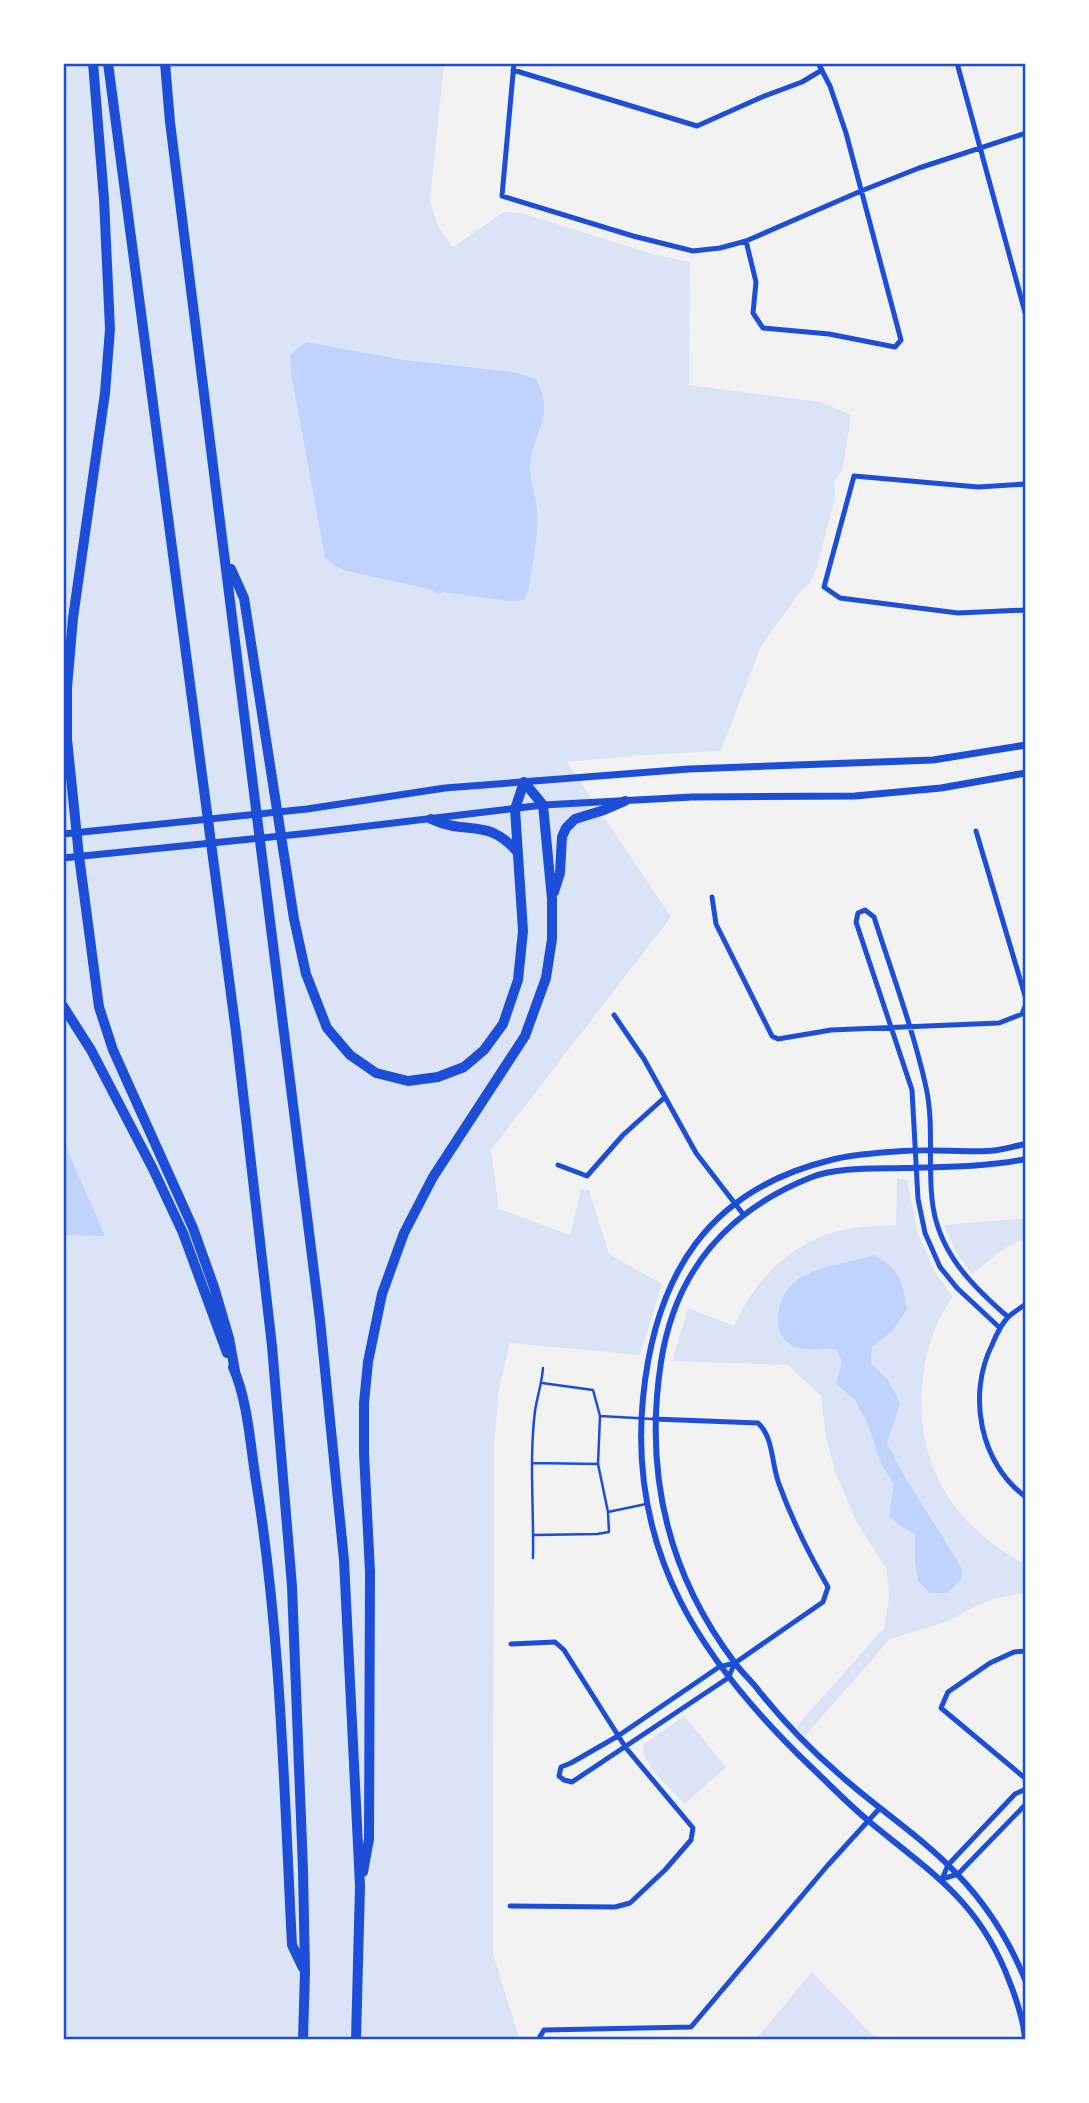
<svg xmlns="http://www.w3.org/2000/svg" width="1089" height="2103" font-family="'DM Sans',sans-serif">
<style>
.green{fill:#dbe4f7}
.water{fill:#bfd3fe}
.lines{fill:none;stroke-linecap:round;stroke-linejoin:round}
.service{stroke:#1d4ed8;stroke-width:2.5}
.minor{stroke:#1d4ed8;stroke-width:5}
.tertiary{stroke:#1d4ed8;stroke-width:6}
.secondary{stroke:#1d4ed8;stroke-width:7}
.motorway{stroke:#1d4ed8;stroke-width:10}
.neatline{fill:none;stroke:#1d4ed8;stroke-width:2.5}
</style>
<rect width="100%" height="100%" fill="#f2f2f2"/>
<!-- green -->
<path class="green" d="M63 63H444L430 201 438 226 453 247 504 212 521 213 656 255 690 262 689 385 821 402 851 415 843 468 834 483 835 497 817 567 808 586 803 588 761 646 721 751 643 755 567 762 671 917 491 1150 499 1209 570 1235 581 1189 589 1190 609 1254 662 1284 640 1355 510 1343 499 1389 494 1445 493 1954 520 2040H63Z
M897 1178 907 1180 918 1234 936 1274 953 1297C933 1324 925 1354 922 1387 916 1466 956 1529 1026 1564V1593L996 1598 976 1606 946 1622 890 1639 805 1736 796 1727 884 1628 889 1598 887 1570 856 1521 835 1471 826 1437 821 1396 788 1365 673 1361 674 1354 688 1308 734 1326C756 1276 797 1237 852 1228 866 1226 881 1226 896 1225Z
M1026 1218V1238L1005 1248 972 1274 956 1252 944 1225Z
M684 1716 726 1767 685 1804C671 1789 643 1767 643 1745Z
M812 1972 877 2040H755Z"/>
<!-- water -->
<path class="water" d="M306 342 404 360 513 372 536 379C557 418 531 432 530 468 530 483 536 496 537 510 539 537 532 565 528 592L524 600 509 601 443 592 439 594 429 589 347 571 335 566 325 557 292 378 290 355Z
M63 1142 65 1145 105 1236 63 1235Z
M874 1255C901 1271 902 1280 907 1309L893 1330 872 1347 871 1363 888 1380 900 1403 887 1443 902 1472 963 1570 961 1580 947 1593H930L918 1581 915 1563V1534L902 1527 889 1516 894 1484 882 1466 867 1422 855 1400 836 1384 842 1361 836 1349C822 1348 800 1353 788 1343 769 1326 779 1293 797 1280 820 1265 849 1263 874 1255Z"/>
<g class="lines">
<!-- service -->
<path class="service" d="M600 1416 653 1419
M532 1463 598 1464
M608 1512 646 1504
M534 1535 597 1534 609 1532 608 1512 598 1464 600 1416 593 1390 542 1383
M533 1558C534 1509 529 1460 535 1411 537 1397 542 1383 543 1368"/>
<!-- minor -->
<path class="minor" d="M514 63 502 196 633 236 693 251 720 248 746 241 861 191 919 168 1026 133
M957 63 1026 316
M513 70 697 126 762 97 802 82 822 70
M746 241 756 282 753 313 763 328 829 334 895 347 901 340 846 133 830 86 818 63
M1026 484 978 487 854 476 824 587 840 598 958 613 1026 610
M976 831 1026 999
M712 897 716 924 772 1036 778 1039 831 1030 999 1023 1022 1014 1026 1004
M614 1015 644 1059 696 1153 743 1214
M558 1165 587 1176 623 1135 664 1098
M1026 1304C1020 1308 1014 1312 1008 1317 1001 1325 996 1335 992 1345 967 1395 980 1464 1026 1497
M1000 1328 957 1288 940 1267 925 1233 918 1199 912 1090 856 922 858 913 865 910 874 917C892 973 913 1029 926 1087 934 1123 928 1162 932 1199 937 1251 971 1285 1008 1317
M654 1419 758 1423C774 1438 771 1463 779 1484 792 1520 809 1554 828 1587L823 1602 735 1663 719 1667 618 1736 571 1763 561 1767 559 1776 564 1780 572 1782 728 1678 735 1663
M1026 1651 1014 1652 990 1663 948 1692 941 1708 1026 1779
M942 1879 948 1865 1015 1794 1026 1789
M942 1879 958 1874 1026 1804
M510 1906 615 1907 630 1903 665 1870 691 1840 693 1828 626 1748 564 1650 555 1642 511 1644
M538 2040 544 2030 691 2027 828 1865 879 1809"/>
<!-- tertiary -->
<path class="tertiary" d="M1026 1159C986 1167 944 1167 904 1168 876 1169 838 1167 812 1177 728 1210 675 1271 661 1362 644 1473 667 1573 735 1663 742 1673 752 1681 759 1691 783 1721 811 1750 840 1775 878 1809 922 1837 957 1874 988 1906 1010 1942 1026 1982
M1025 2040C1024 2021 1017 2001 1010 1983 980 1902 934 1875 871 1823 849 1805 829 1784 809 1765 702 1662 628 1553 643 1398 655 1276 707 1190 831 1160 853 1154 879 1153 902 1151 931 1149 959 1152 987 1151 1000 1151 1014 1146 1026 1144"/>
<!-- secondary -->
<path class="secondary" d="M63 834 307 809 445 788 689 769 933 760 1026 745
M63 858 310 833 543 805 692 797 855 796 941 788 1026 773"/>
<!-- motorway -->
<path class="motorway" d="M93 63 104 199 110 329 105 393 73 618 67 688V739L79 856 99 1007 113 1050 193 1228 214 1287 229 1338 235 1371
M108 63 236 1032 272 1346 292 1586 303 1870 305 1971 303 2040
M165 63 170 122 320 1320 344 1560 360 1886 356 2040
M231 569 244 598 294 919 306 974 327 1028 350 1055 376 1073 408 1081 438 1077 464 1067 484 1050 503 1024 518 980 523 931 515 809 524 782
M431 819C468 836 489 817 518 853
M554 892 560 873 562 837 566 828 575 819 604 810 625 801
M63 1006 91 1050 153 1169 183 1233 227 1353
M233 1367C248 1402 250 1443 256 1481 281 1634 284 1791 292 1945L303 1968
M363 1872 369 1839 370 1572 364 1453V1403L368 1362 382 1294 404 1233 433 1177 525 1036 546 978 552 939V899L543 805 524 782"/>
</g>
<!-- border -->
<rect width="1089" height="2103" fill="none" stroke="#ffffff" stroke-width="130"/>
<rect x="65" y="65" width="959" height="1973" class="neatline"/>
</svg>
